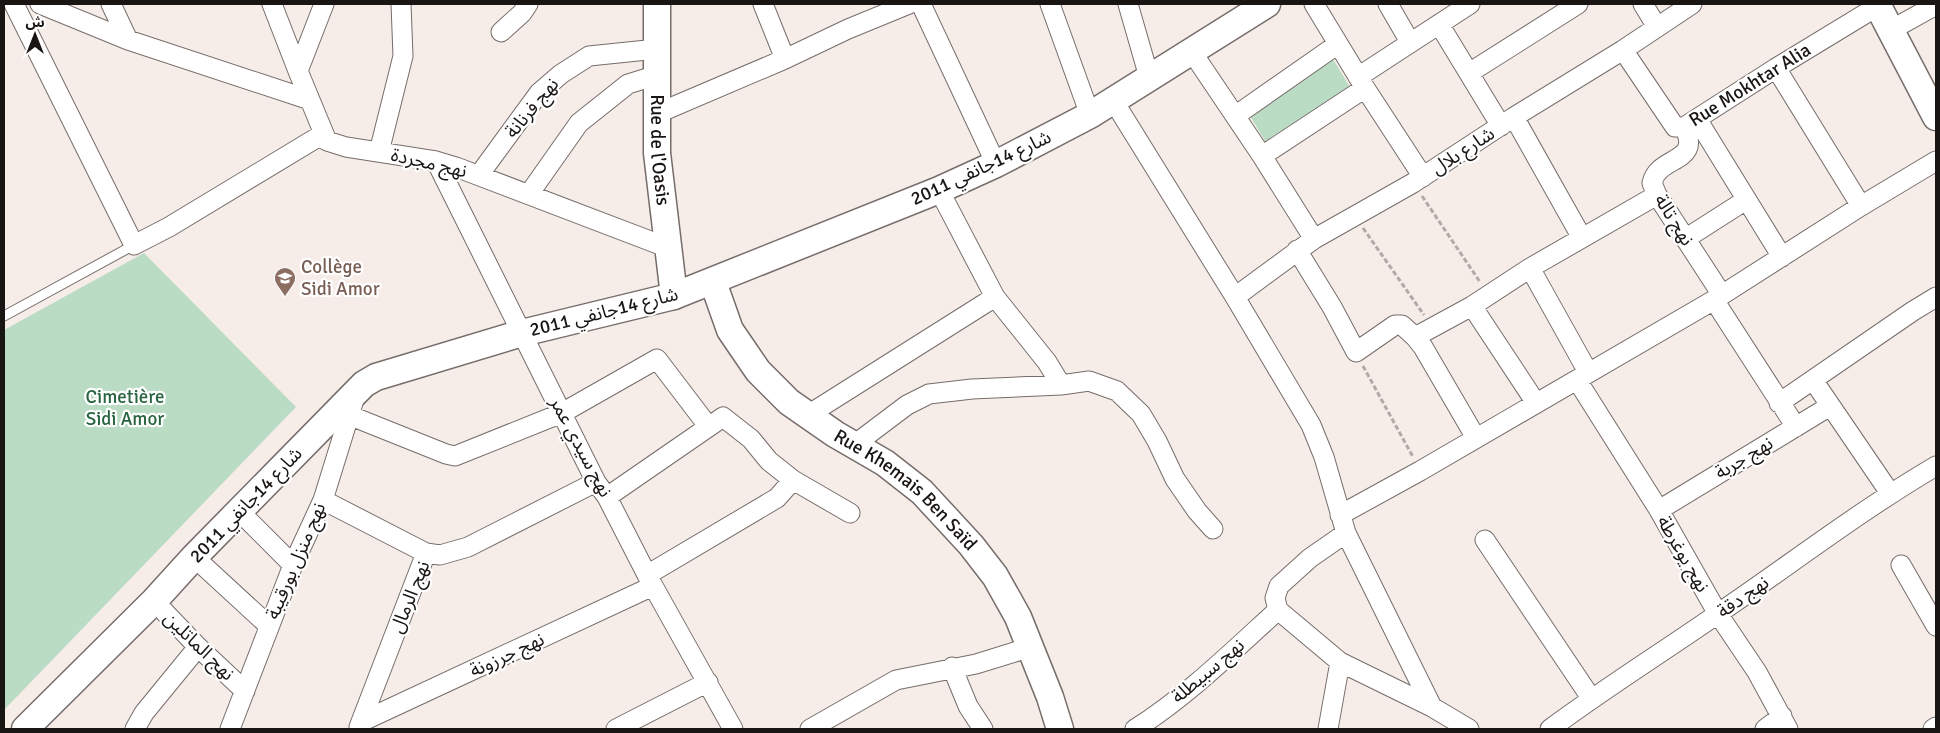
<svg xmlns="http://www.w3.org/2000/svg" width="1940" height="733" font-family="Signika,'Noto Sans Arabic',sans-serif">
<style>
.green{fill:#bbdcc4}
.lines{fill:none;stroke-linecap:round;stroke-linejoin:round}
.lane-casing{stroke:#766d6a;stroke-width:11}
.street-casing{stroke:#766d6a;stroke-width:21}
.secondary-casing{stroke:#766d6a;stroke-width:29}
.path{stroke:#b2aaa7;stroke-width:3;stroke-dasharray:5 2.5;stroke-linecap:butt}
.lane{stroke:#fff;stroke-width:9}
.street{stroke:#fff;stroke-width:19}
.secondary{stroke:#fff;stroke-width:26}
.labels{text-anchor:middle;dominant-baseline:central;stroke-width:4.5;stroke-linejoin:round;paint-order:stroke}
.street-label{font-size:19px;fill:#181513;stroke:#fff}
.education-label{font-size:19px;fill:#785e54;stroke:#fff;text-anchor:start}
.park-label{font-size:19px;fill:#28643f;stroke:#fff}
</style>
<rect width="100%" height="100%" fill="#f6ece8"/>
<!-- green -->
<path class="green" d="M1330 54 1351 89 1265 141 1244 106Z
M144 253 296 407 4 710V330Z"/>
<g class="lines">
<!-- lane casing -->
<g class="lane-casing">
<path id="lane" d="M4 316 134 245"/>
</g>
<!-- street casing -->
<g class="street-casing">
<path id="street" d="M14 4 134 245 169 227 323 134
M40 4 128 40 310 100
M111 4 128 40
M272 4 298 71 327 141 346 147 436 161 456 167 666 247
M763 4 785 59
M921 4 996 164
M1050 4 1090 115
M1128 4 1149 77
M1314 4 1365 88 1423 177
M1388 4 1410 42
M1643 4 1657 27
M1439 24 1501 126
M1891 30 1936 5
M501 32 522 13 528 4
M1623 50 1675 127H1684L1776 68 1878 6
M1192 52 1262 156 1314 239
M1776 68 1861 206
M298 71 324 4
M1469 73 1578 4
M1358 77 1470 4
M1113 100 1235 297 1311 425 1324 457 1346 533 1310 558 1279 586 1275 598 1278 610 1340 662 1432 707 1469 729
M656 114 785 59 848 29 909 4
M1235 116 1338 44
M1514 117 1582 238
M1697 119 1782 257
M1684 127C1703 164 1658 155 1652 183L1657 195 1722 295
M379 152 403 56 401 4
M1262 156 1365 88
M436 161 596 482 607 497 647 575 733 729
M479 175 539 93 561 74 589 56 657 49
M939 190 995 297 1047 362 1061 385
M529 194 579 123 628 84 657 75
M1685 239 1746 200
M1297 250 1332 307 1356 352 1395 325H1402L1415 337
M1530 268 1657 195
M1235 297 1314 239 1413 183 1514 117 1623 50 1692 4
M1714 300 1796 427
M1472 306 1536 403
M1577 380 1659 510 1718 614 1757 672 1788 729
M1813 380 1890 493
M1779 403 1913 311 1936 297
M808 415 995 297
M351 416 446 454 455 456 562 413 657 359 708 426
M1476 438 1423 347 1415 337 1472 306 1530 268 1588 372
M854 445 907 405 929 394 972 389 1061 385 1089 381 1117 391 1141 414 1157 441 1175 479 1197 511 1213 529
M607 497 723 417 751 439 769 461 793 480 850 513
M323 500 426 553 440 555 468 547 596 482
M1659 510 1830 406
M240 512 293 565
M1340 515 1420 471 1714 300 1861 206 1936 161
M1346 533 1432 707
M1485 540 1591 698
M194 557 269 626
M1901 565 1936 626
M647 575 777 498 793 480
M154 601 198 647 245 691
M952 667 968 706 983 729
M361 722 653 586
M359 727 426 553
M135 729 144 713 198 647
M230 729 293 565 323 500 353 403
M616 729 708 682
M810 729 896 680 976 664 1031 647
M1135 729C1185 698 1234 650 1278 610
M1328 729 1340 662
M1550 729C1605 688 1663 652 1719 613 1791 564 1861 510 1936 466
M1765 729 1782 716
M1933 729 1936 727"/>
</g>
<!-- secondary casing -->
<g class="secondary-casing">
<g id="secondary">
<path id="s1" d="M657 4V153L674 296"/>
<path d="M1877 4 1936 117"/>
<path id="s2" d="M713 282 730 330 758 371 789 402 835 434 885 463 922 492 971 545 995 576 1018 617 1050 697 1060 729"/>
<path d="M25 729 154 601 194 557 364 384 376 377 522 333 674 296 939 190 996 164 1090 115 1267 4"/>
</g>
</g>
<!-- path -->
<path class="path" d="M1422 196 1480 282
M1363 228 1424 315
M1363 366 1413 457"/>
<!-- lane -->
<use href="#lane" class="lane"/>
<!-- street -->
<use href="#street" class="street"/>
<!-- secondary -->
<use href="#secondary" class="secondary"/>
</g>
<!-- icons -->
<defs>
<g id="school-pin" transform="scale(1.125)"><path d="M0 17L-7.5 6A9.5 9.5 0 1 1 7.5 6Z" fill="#8d6e63" stroke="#fff"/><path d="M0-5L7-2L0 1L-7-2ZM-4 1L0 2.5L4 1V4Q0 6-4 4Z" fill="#fff"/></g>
</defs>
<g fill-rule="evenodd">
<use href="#school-pin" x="285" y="278"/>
</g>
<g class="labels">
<!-- street labels -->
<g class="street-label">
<text transform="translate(1750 85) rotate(-32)">Rue Mokhtar Alia</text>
<text transform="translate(532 108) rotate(-50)">نهج فرنانة</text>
<text stroke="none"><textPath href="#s1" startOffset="146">Rue de l'Oasis</textPath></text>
<text transform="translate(1463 151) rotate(-33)">شارع بلال</text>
<text transform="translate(429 163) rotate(13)">نهج مجردة</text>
<text transform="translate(981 168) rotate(-25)">شارع 14جانفي 2011</text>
<text transform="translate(1674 220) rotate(58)">نهج تالة</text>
<text transform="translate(604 312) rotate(-14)">شارع 14جانفي 2011</text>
<text transform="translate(581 447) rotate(62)">نهج سيدي عمر</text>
<text transform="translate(1744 458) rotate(-31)">نهج جربة</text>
<text stroke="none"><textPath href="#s2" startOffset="291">Rue Khemais Ben Saïd</textPath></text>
<text transform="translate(246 505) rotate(-46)">شارع 14جانفي 2011</text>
<text transform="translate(1683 554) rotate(60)">نهج يوغرطة</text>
<text transform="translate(296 561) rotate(-67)">نهج منزل بورقيبة</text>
<text transform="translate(410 597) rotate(-68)">نهج الرمال</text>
<text transform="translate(1743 597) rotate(-35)">نهج دقة</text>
<text transform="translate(199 646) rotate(44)">نهج الماتلين</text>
<text transform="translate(507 655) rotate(-25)">نهج جرزونة</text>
<text transform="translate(1208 671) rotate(-40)">نهج سبيطلة</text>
</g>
<!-- education labels -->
<g class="education-label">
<text x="301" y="267">Collège<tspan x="301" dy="22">Sidi Amor</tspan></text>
</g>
<!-- park labels -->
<g class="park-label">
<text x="125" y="397">Cimetière<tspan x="125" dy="22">Sidi Amor</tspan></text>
</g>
</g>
<!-- border -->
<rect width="1940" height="733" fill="none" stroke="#181513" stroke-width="10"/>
<!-- north arrow -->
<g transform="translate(35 35)" stroke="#ffffff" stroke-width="4" paint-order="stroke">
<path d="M0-4L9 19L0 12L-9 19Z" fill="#181513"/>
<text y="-8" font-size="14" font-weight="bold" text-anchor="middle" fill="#181513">ش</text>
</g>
</svg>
